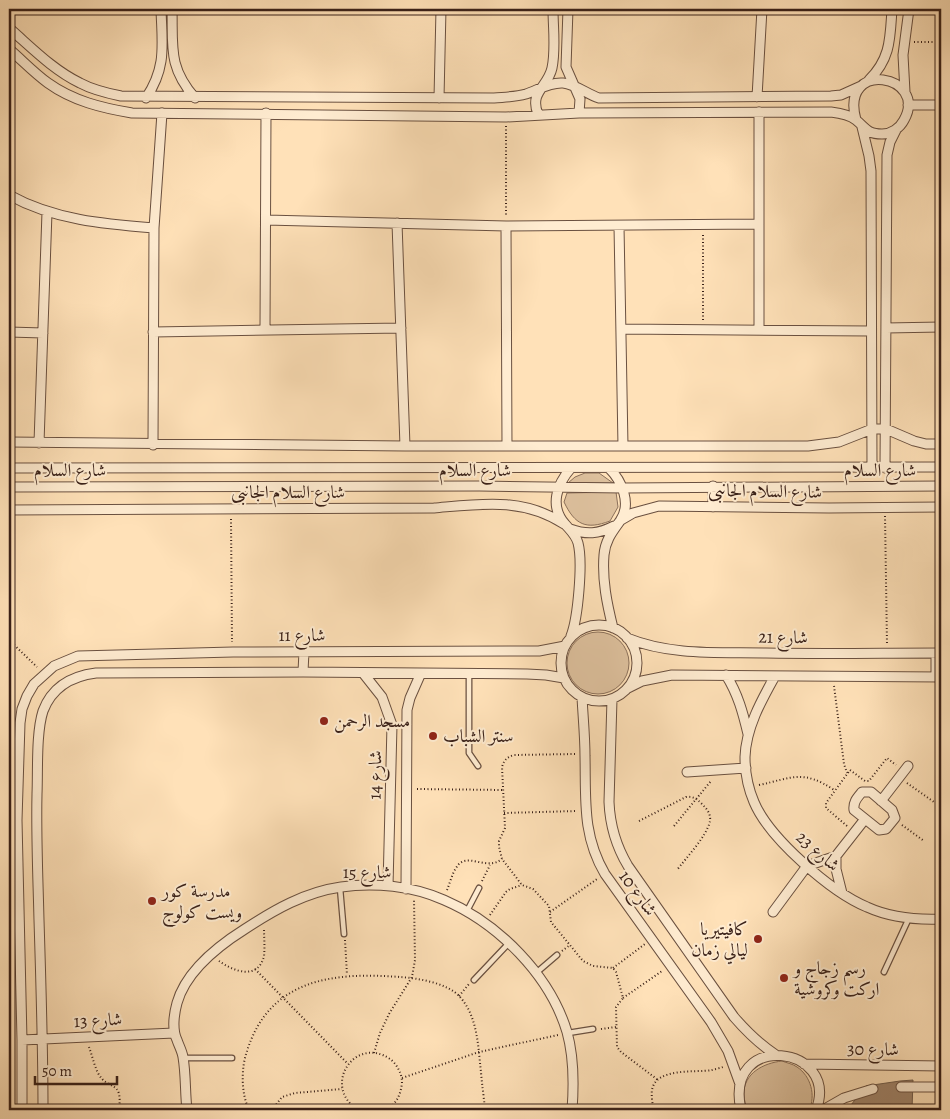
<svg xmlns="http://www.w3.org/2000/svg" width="950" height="1119" font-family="Alegreya,Amiri,serif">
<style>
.green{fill:#ddc09d;stroke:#8b705a}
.building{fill:#a0846b;stroke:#705c4b}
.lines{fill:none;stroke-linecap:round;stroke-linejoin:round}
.lane-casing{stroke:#6a5040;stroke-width:7}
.street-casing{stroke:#6a5040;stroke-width:11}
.path{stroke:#392018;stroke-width:2;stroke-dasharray:1 2.5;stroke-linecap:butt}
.lane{stroke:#ffecd1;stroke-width:4.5}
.street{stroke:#ffecd1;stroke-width:9}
.poi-dot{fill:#8f2418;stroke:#ffecd1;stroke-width:2}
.labels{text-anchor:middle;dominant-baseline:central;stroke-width:4;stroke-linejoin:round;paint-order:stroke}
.street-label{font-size:18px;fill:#392018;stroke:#ffecd1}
.poi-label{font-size:18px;fill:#392018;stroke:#ffecd1;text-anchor:start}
</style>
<rect width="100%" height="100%" fill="#ffe1b8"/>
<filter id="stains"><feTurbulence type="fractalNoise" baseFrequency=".004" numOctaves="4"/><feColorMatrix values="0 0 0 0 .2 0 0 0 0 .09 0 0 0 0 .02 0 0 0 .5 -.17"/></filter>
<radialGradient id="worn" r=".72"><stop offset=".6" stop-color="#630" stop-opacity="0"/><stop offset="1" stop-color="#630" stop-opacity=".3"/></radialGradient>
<!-- green -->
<path class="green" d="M585 473H599L613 483H568L575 477Z
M616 492 618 507 610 521C586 530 575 525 564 502L567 493Z
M567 663a31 31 0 1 1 62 0a31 31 0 1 1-62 0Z
M782 1061C787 1063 793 1064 797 1067 811 1076 816 1096 809 1110H747C746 1105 744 1100 744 1095 743 1073 764 1063 782 1061Z"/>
<!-- building -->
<path class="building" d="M913 1080 912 1110H847L866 1086 900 1081Z"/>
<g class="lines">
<!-- lane casing -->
<g class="lane-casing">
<path id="lane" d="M469 674V753L478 766
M340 888 344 934
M467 911 479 888
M884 972 909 918
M536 973 557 955
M474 980 509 943
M568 1033 593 1029
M184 1058H232"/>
</g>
<!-- street casing -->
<g class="street-casing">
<path id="street" d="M172 9C173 47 168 67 195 98
M568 9 566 67 580 99 579 113
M9 28C31 47 53 70 80 83 93 90 106 93 121 96L494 98C505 97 515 97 526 94 538 90 550 82 563 83 575 84 587 94 599 98L831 96 841 95 861 86
M9 49C22 60 34 73 48 83 73 101 102 108 132 113L506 117 579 113 831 112C839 113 850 115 856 120 866 128 867 134 882 134 891 134 900 128 904 120 929 75 839 58 856 120
M869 80C891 58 890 38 892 9
M905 92 903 55 909 9
M757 97 762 9
M146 98C167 67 162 44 161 9
M439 98 441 9
M908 105H941
M759 112V330
M538 114C529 92 548 87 552 68 556 49 553 28 553 9
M862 127 869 156 871 171 872 468
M9 195C54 220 104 224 154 228
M266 220 506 226 759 224
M397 223 405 446
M506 226 507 446
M619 226 623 446
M886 328 941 327
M621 329 871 331
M265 330 266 113
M9 332 43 333
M153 332 401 328
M9 442 405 446H808L839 442 872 429H886L914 441 926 444H941
M39 443 47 212
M153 445 154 228 162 113
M9 468 941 467
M571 468C557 484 549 506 565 524 570 530 576 535 578 543 583 562 578 618 571 636
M609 468C622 481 632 504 620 521 612 532 605 541 604 555 602 580 607 604 613 628
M885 468 887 155 890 142 896 130
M9 487 479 486 623 488 941 486
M713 507V486
M9 510 434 508C480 504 523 497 564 524
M621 520 633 513 659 506 829 508 941 507
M570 529C587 535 598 534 614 526
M561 663a38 38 0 1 1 76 0a38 38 0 1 1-76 0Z
M627 638C671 656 720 652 766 653 824 654 883 653 941 653
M936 653V677
M303 672 304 651
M363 673 382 697 392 725 388 886
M726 675C738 694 743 713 748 734
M775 676C761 701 746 728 745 757 745 772 748 788 754 802 769 838 831 892 867 907 891 918 915 920 941 919
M628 688 642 681 672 675 941 677
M582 697C583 717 585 737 585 756 586 799 582 835 605 874L711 1022 728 1051 740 1084
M612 699 609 802C610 826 616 846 628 866L734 1017C747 1032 759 1044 776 1055
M687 772 746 768
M862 792H871L892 810 895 818 886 829 879 830 854 810C853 802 857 798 862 792Z
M881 801 908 766
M836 856V869L842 893
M406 889 407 710 410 698 421 673
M773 912 807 866 836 856 865 819
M22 1040 174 1033
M804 1064 941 1066
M901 1087H941
M22 1110V1040L17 820 20 723 22 709 27 696 34 684 54 666 78 656 233 652 539 651 565 646
M43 1110C43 1047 41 983 39 920 38 878 36 836 37 794 38 770 36 733 43 711 52 687 72 676 96 673L303 672 527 674 546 675 564 678
M187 1110C185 1093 186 1075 183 1057 182 1051 179 1046 177 1040 172 1030 174 1014 177 1003 186 971 218 946 245 929 274 910 305 892 341 887 374 882 413 886 444 900 498 923 550 975 567 1032 574 1057 574 1084 572 1110
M741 1110C723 1030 841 1045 816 1110
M823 1110 844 1098 873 1089"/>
</g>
<!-- path -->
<path class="path" d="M914 42H941
M506 126V217
M703 320V235
M885 516 887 644
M231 519 232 642
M9 640 37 667
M834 686 844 764 847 773
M575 754 514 755C507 757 504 760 502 767L505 828 499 841V847L502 859 522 885 533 889 549 906 551 922 583 961 593 966 613 968 616 972 623 998 616 1007 617 1047 621 1052 658 1080
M907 783 941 807
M759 785C792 778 803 769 834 790
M417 789 503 790
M504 813 577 811
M639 821 686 797C693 796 697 799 702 804 707 809 711 814 710 821 707 836 686 858 677 870
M902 825 924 841
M674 826 711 781
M847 826 826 808V803L850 770 865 781H869L887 758 896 765
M482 881 490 865
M447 890C450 883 452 874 456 868 466 850 486 872 502 859
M550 912 597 879
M490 915 506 892 510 889 522 885
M345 940 347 975
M562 951 570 945
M219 961C233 971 258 981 264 956 265 947 264 937 264 928
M613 968 645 944
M255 969 348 1064
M459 996 469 984
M623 998 662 971
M601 1029 616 1027
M89 1047C92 1055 94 1065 98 1073 108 1092 123 1078 119 1110
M374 1053 380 1033 389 1014 412 977 415 960 414 900
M402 1078 479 1052 558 1035
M249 1110C241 1093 241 1068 247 1051 270 978 334 972 400 977 417 978 448 983 460 997 478 1017 478 1047 481 1072 482 1085 484 1098 485 1110
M272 1110 282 1097 295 1093 342 1089
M358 1110C321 1086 355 1035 390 1059 397 1064 402 1074 402 1082 401 1095 396 1105 385 1110
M653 1110C653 1104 651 1096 652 1090 656 1067 695 1073 712 1070 716 1069 720 1068 723 1067"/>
<!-- lane -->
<use href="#lane" class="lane"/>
<!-- street -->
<use href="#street" class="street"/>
</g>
<!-- markers -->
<g class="poi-dot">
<circle cx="324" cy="721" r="5"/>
<circle cx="433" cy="736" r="5"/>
<circle cx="152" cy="901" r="5"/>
<circle cx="758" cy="939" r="5"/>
<circle cx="784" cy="978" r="5"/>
</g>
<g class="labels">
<!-- street labels -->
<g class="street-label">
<text x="70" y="470">شارع السلام</text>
<text x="475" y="470">شارع السلام</text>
<text x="880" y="470">شارع السلام</text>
<text transform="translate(765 491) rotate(1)">شارع السلام الجانبى</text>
<text x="288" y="492">شارع السلام الجانبى</text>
<text x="302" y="635">شارع 11</text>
<text transform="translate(783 637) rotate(1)">شارع 21</text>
<text transform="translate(375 775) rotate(-89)">شارع 14</text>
<text transform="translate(818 851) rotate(41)">شارع 23</text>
<text x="367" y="872">شارع 15</text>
<text transform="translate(638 893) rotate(54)">شارع 10</text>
<text transform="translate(98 1020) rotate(-3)">شارع 13</text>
<text transform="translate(873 1049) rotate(1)">شارع 30</text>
</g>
<!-- poi labels -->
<g class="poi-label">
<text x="334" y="721">مسجد الرحمن</text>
<text x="443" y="736">سنتر الشباب</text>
<text x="162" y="891">مدرسة كور<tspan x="162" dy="21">ويست كولوج</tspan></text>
<text x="748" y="929" text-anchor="end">كافيتيريا<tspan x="748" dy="21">ليالي زمان</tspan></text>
<text x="794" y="968">رسم زجاج و<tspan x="794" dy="21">اركت وكروشية</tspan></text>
</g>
</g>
<!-- margin -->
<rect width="950" height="1119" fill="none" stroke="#ffe1b8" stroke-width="30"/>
<rect x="10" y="10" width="930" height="1099" fill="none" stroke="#392018" stroke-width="2.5"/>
<rect x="15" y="15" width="920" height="1089" fill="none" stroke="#392018"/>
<!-- scale -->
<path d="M35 1076v8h82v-8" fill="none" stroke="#392018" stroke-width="2.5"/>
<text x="42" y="1076" font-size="15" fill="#392018" stroke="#ffecd1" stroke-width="4" paint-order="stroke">50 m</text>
<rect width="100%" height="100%" filter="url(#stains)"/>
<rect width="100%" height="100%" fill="url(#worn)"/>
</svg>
